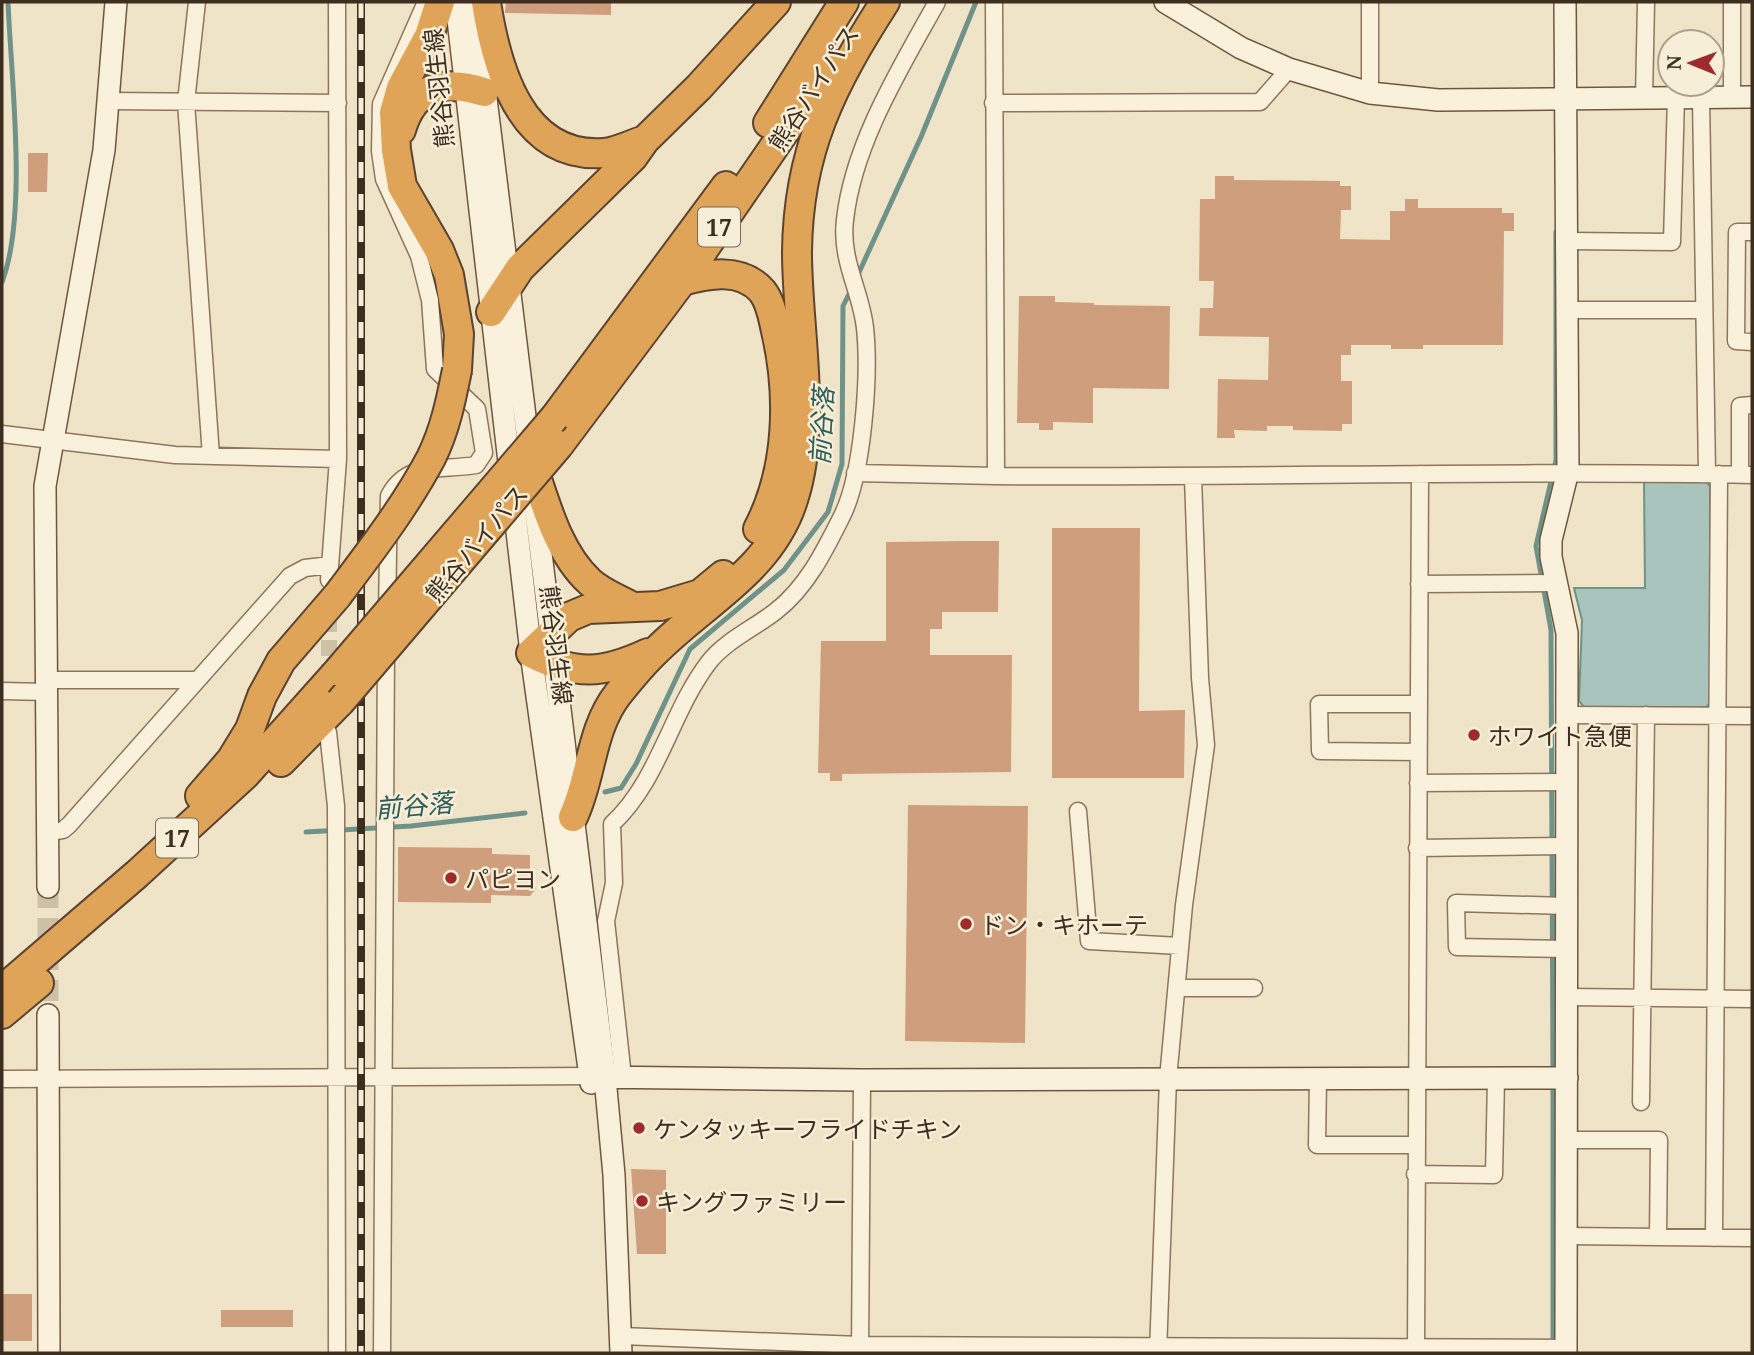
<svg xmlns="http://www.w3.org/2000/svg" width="1754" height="1355" font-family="'Noto Serif','Noto Sans JP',serif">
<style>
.water{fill:#a9c4bc;stroke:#6f938a;stroke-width:2}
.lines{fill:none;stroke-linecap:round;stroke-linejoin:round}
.stream{stroke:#6f938a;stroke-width:5}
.building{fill:#cf9f7d}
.street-tunnel{stroke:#ccc0a6;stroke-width:16;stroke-dasharray:16 8;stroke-linecap:butt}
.secondary-tunnel{stroke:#ccc0a6;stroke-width:21;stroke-dasharray:21 10;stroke-linecap:butt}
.street-casing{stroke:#8d765c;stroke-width:19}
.secondary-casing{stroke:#6f573f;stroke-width:24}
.highway-casing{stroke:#5b4430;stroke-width:32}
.street{stroke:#faf1dc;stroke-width:16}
.secondary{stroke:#faf1dc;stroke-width:21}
.highway{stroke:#e0a458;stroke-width:28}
.rail-casing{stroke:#3d2e20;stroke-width:8}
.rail{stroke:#f7eed8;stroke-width:5;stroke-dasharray:16;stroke-linecap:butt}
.highway-bridge-casing{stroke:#5b4430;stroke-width:32;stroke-linecap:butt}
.highway-bridge{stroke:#e0a458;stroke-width:28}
.poi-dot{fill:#9e2a2b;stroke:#f7eed8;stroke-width:2.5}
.labels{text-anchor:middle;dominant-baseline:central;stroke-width:5;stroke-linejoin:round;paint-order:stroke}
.shield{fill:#f7eed8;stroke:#756857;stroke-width:2}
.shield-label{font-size:23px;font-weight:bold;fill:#3d2e20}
.street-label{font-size:24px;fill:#3d2e20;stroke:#f7eed8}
.poi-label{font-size:24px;fill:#3d2e20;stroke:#f7eed8;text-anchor:start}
.water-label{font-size:26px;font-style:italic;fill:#2f5d5a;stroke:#f7eed8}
</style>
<rect width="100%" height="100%" fill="#f0e4c8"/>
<!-- water -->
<path class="water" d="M1644 481H1705L1710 486V703L1706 707H1584L1579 701 1582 620 1574 588H1645Z"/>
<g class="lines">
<!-- stream -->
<path class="stream" d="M856 279 921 137 976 2
M2 282C28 214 11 78 8 2
M605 792 621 788 636 764 690 649 784 570 828 512 842 464 843 306 852 288
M306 832 411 826 525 813
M1553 1073 1551 630 1536 546 1556 460V232
M1553 1346V1083"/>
</g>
<!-- building -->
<path class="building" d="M506 2H611V15L505 13Z
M28 153H48L47 192H28Z
M1215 176H1234V180L1340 181V186H1351V210H1341L1340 239 1390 240V211H1405V199H1418V208H1502V213H1514V231H1504L1503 345H1423V349H1391V345H1351V355H1341V381H1352V424H1342V431L1293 430V426H1267V431L1234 430 1235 438H1217L1218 379 1268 380 1269 337 1199 336 1200 308H1213L1214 281H1199L1200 199H1215Z
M1019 296H1055V302L1094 303V305L1170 306 1169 389 1093 388V423L1053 422V430H1039V423H1017Z
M1052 528H1140L1139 711 1185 710 1184 778H1052Z
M967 541H999L998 612H942V629H930V655H1012L1011 772 842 774V781H830V773H818L821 641H886V542Z
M908 805 1028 806 1025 1043 905 1041Z
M398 847 492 848V854L530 855V879L536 889 530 896 491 895V903L398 902Z
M631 1169 666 1170V1254H637Z
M2 1294H32V1341H2Z
M221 1310H293V1327H221Z"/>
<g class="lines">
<!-- street-tunnel -->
<path class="street-tunnel" d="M329 680V608"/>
<!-- secondary-tunnel -->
<path class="secondary-tunnel" d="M48 887V1015"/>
<!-- street casing -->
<g class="street-casing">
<path id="street" d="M197 2 186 102 211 456
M994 2 996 476C1248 478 1500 470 1752 475
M1370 2V93
M1732 2V97
M1701 97 1707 474
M1644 98 1646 2
M108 101 338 103
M993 103 1260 102 1289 69
M1752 232H1737L1736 341 1752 342
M1568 241 1672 242 1676 97
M1567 310H1704
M2 434 175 455 338 459
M855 473 996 476
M1740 474V406L1752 405
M329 580 338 459 337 2
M1419 584 1555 583
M387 612 389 496C407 461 440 471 476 465L484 453 477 409 435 369 430 300 419 256 384 179 380 151 381 104 426 2
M47 680H197
M2 691 47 692
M1567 715 1752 716
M328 732 336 806 337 1353
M1418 752 1320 751 1319 704H1418
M1418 783 1567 782
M1078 811 1089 941 1180 946
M47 833 63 830 69 825 290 576 305 568 330 565
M1417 848 1566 846
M1567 906 1456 903 1457 947 1567 949
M1177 988H1254
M1567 997 1752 999
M623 1077 606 921 614 883 612 824C660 779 670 713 709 662 725 641 756 627 776 611 807 587 825 550 842 516 863 474 870 375 865 328 861 291 840 260 845 220 853 144 901 67 937 2
M1318 1078 1317 1145H1415
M2 1079 590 1076
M1641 1102 1646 715
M1567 1140H1659L1658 1237
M1415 1174 1494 1175 1496 1078
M1567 1236 1752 1238
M1714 1238 1719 474
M621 1336 860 1345 1566 1348
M382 1353 386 649
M860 1353 862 1080
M1158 1353 1168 1079 1184 905 1206 745 1200 678 1193 477
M1416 1353 1420 474"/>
</g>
<!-- secondary casing -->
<g class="secondary-casing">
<path id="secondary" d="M456 2 531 653 591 1083
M1165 2 1241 48 1289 69 1370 93 1438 100 1752 97
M1565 2 1568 471 1551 540V557L1567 633 1566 1353
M475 9 530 457
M534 496 605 1078 614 1175 621 1353
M48 887 45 486 104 150 116 2
M48 1015 49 1353
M592 1077 862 1080 1567 1078"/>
</g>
<!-- highway casing -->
<g class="highway-casing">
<path id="highway" d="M440 2 429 36 401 88 394 113 396 150 402 186 439 250 449 275 459 334 457 370
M486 2C496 68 521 159 604 153 617 152 632 144 645 140
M768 123 844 2
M401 130C414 86 443 79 484 92
M682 281C708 274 741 267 762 291 771 302 773 318 776 331 791 396 789 470 758 529
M491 312 520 268 633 157 645 140 699 87 776 2
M555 417 726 186
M559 445 682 281 831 64
M529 455C544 498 556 551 590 582 602 593 619 599 633 607
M648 653C603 674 576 676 531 653L569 617 588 609 660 606 700 594 723 575
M281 762 340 702
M200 796 231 760 250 729 262 696 281 661 337 596
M573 817C592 777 590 730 618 694 630 679 643 663 657 650 705 602 771 570 793 500 818 424 797 330 797 252 798 150 832 85 885 2
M2 990 137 874 245 775 338 671
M2 1014 39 983"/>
</g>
<!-- street -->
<use href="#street" class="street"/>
<!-- secondary -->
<use href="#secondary" class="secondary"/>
<!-- highway -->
<use href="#highway" class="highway"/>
<!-- rail casing -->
<g class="rail-casing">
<path id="rail" d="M361 2V1353"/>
</g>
<!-- rail -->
<use href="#rail" class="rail"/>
<!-- highway-bridge casing -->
<g class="highway-bridge-casing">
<path id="highway-bridge" d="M337 596C370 552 405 507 431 458 445 430 451 400 457 370
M338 671 555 417
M340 702 559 445"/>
</g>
<!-- highway-bridge -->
<use href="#highway-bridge" class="highway-bridge"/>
</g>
<!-- markers -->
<g class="poi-dot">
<circle cx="1474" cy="735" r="7"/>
<circle cx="451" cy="878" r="7"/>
<circle cx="966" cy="924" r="7"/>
<circle cx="639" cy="1128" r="7"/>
<circle cx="642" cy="1201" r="7"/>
</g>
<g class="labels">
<!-- shield labels -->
<g class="shield">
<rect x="698" y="207.5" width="42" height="39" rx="5"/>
<rect x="156" y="818.5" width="42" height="39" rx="5"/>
</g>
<g class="shield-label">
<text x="719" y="227">17</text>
<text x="177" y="838">17</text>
</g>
<!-- street labels -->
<g class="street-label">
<text transform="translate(438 88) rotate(-96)">熊谷羽生線</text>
<text transform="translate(813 88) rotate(-57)">熊谷バイパス</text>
<text transform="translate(476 543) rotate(-50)">熊谷バイパス</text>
<text transform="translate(557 645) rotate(83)">熊谷羽生線</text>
</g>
<!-- poi labels -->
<g class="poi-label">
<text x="1488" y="735">ホワイト急便</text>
<text x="465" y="878">パピヨン</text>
<text x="980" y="924">ドン・キホーテ</text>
<text x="653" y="1128">ケンタッキーフライドチキン</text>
<text x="656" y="1201">キングファミリー</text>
</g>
<!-- water labels -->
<g class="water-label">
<text transform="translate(821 426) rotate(-87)">前谷落</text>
<text transform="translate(414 805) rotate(-5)">前谷落</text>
</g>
</g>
<!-- border -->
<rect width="1754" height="1355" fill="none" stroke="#3d2e20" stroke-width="7"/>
<!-- north arrow -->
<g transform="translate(1691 63) rotate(271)"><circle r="33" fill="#f7eed8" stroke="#ada18e" stroke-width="2"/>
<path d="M0-5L12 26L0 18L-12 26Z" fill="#9e2a2b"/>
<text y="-10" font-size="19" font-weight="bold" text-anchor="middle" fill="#3d2e20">N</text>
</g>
</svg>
